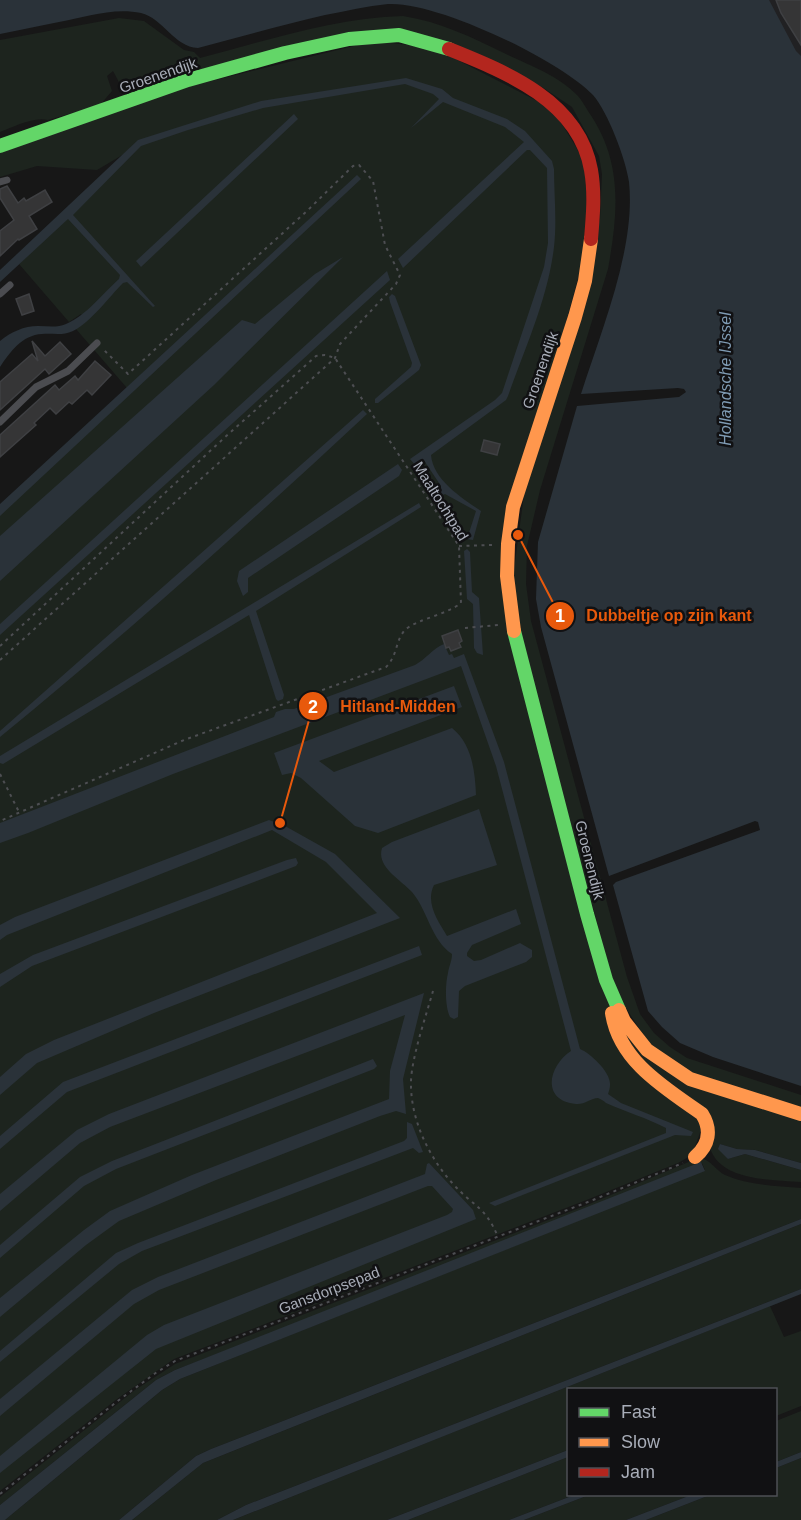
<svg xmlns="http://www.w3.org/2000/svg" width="801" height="1520" font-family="Helvetica,sans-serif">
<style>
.built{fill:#212123}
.green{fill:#1d241e}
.water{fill:#2a3239}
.building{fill:#353536;stroke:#3f4043;stroke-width:1.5}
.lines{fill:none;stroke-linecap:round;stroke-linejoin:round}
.path{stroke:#4d4e52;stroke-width:2;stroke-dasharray:3 4.5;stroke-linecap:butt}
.lane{stroke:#4b4c50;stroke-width:7}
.fast{stroke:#63d668;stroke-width:14}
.slow{stroke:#ff974d;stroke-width:14}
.jam{stroke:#b3261e;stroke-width:14}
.labels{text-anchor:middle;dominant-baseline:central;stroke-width:5;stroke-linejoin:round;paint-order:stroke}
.street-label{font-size:15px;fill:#a8adb8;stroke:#111113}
.water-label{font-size:16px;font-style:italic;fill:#7f9bb3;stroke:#111113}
.leader{fill:none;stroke:#e8590c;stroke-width:2}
.callout-dot{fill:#e8590c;stroke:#111113;stroke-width:2}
.mark-label{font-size:18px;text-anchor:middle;font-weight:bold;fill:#fff}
.callout-label{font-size:16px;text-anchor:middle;font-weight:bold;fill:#e8590c;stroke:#111113;stroke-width:5;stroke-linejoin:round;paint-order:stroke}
</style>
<rect width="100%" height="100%" fill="#171717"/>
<!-- built -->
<path class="built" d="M766 0H801V101Z"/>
<!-- green -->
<path class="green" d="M403 16C441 22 471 37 506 54 529 65 559 76 577 95 582 100 586 108 590 114 623 163 618 213 608 269L540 490 527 546 526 584 531 621 627 977 640 1014 654 1033 670 1047 687 1058 801 1095V1112L701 1079 652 1048 616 993 518 629 513 577 524 495 600 219 602 174 599 156 572 107 542 87 396 29 132 92 120 84 113 71 107 76 112 91 100 105 48 120C34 116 13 127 0 132V40L119 18 144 21 184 50 194 52 200 58C266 41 333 18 403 16Z
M374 41 434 48 553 109 585 162 588 242 502 556 615 1021 640 1048 801 1119V1163L755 1150 737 1149 720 1144 728 1159 745 1154 801 1170V1182C775 1180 732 1181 715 1158 709 1149 706 1136 702 1127L692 1155 678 1163 584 1201 174 1359 117 1399 0 1491V511L140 376 127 388 76 329 86 320 81 314 69 322 19 264 138 140 124 154 97 170 37 166 0 177V151L178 89Z
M698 1158C710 1158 715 1170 725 1175 748 1185 777 1186 801 1188V1219L211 1449 196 1456 119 1520H5L162 1390 180 1379 705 1170 702 1163 581 1214 175 1370 156 1380 0 1505V1497L135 1390 175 1364 587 1205Z
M801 1224V1289L246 1505 217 1520H132L203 1463Z
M770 1306 784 1337 801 1331V1406L776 1416V1390H568V1450L387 1520H233Z
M801 1411V1452L776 1462V1421Z
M568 1457V1494L574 1495 509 1520H408Z
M801 1458V1520H646L710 1495 776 1494V1468Z
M589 1495H691L626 1520H524Z"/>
<!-- water -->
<path class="water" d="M0 0H769L796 51 801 56V1086L713 1057 680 1043 662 1027 648 1011 613 885 616 882 760 830 758 822 755 821 609 876 541 627 536 599 538 542 577 406 679 397 686 392 684 389 678 388 581 394C601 331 636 248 629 182 626 160 608 112 593 95 559 60 437 1 388 4 367 6 346 11 325 15 282 25 240 37 198 48 174 47 163 18 141 13 114 7 85 17 59 22 39 26 20 30 0 34Z
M406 78 442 89 453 98 507 119 525 131 552 161 554 169C554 194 557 222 554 247 548 298 525 348 508 396L506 400 431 455C433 480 462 498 481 511L473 540 467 539 476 511 445 494 434 499 433 497 439 493 441 486 425 462 422 461 415 465 410 459 495 400 502 393 544 267 548 243 547 168 530 150H527L403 268 398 259 524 142 505 127 443 102 411 128 439 99 433 94 405 84 263 108 188 130 141 146 73 215 155 306 153 307 127 282 123 283C109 297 91 322 73 331 62 336 54 333 42 334 22 335 10 352 0 367V341C11 332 24 326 38 326 48 326 57 328 66 324 86 316 103 293 119 279L120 275 68 219 0 282V270L138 140 261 101Z
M294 114 298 119 141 267 136 261Z
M357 175 361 179 0 516V504Z
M343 257 214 385 0 581V536L242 320 255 324 315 274Z
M387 271 390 280 0 635V624Z
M392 294 395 296 421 365 419 370 378 403H375V399L411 367 412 363 390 302 389 297Z
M363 410 367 414C248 525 126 634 0 737V731Z
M398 464 402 470 399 476 248 578V592L243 596 237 581 239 571Z
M419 503 421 507 256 611 284 695 283 699 278 701 276 699 249 615 3 764 0 763V756Z
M467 549 470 552 472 592 479 598 483 655 477 653 474 648 473 604 467 599 464 551Z
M444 644 449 655 452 654 454 658 464 654 504 762 580 1049C590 1053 611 1072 610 1085 610 1088 609 1091 608 1094L621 1103 693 1132 691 1136 675 1135 495 1206 489 1203 666 1133V1128C647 1118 626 1112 606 1103 604 1101 601 1099 598 1098 591 1098 584 1105 576 1104 541 1101 548 1066 571 1051L496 766 461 666 173 774 28 833 0 843V823L274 717 276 712 285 709H294L415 665C426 659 432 649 444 644Z
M454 686 462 707 319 761 334 772 452 728C472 744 475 771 476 795L378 833 355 826 301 778 291 773 282 775 274 753Z
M479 809 497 865 434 885C425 903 438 921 447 936L516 909 521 924 472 945 467 953V956L474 961 481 960 520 943 532 950V957L526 962 465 986 459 991 458 1017 454 1019 450 1017C445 1007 445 985 448 973 449 966 452 961 452 954 431 940 428 911 412 892 401 880 376 867 382 848L392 842Z
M269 820 285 826 335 854 400 918 154 1013 37 1063 0 1095V1077L26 1054 54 1040 377 913 326 862 272 830 7 935 0 940V925L15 917Z
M296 858 298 863 296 866 32 966 0 987V974L33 955 287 860Z
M419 946 422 955 67 1092 0 1149V1136L63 1082Z
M424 993 403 1079 406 1114 396 1111 380 1116 216 1180 119 1221 86 1245 0 1317V1298L84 1230 110 1211 192 1175 389 1099 390 1071 405 1015 110 1127 80 1143 0 1211V1194L77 1130 109 1114Z
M373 1059 377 1066 374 1069 116 1169 84 1186 0 1258V1245L80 1177 112 1161Z
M407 1122 412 1124 423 1152 419 1153 413 1148 142 1251 119 1264 0 1362V1351L116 1253 138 1243 404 1141 407 1138Z
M720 1144 737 1149 755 1150 801 1163V1170L745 1154 728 1159 718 1149Z
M701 1162 705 1171 180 1379 162 1390 5 1520H0V1505L156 1380 175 1370Z
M429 1163 473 1210 476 1219 156 1349 0 1473V1456L147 1335 164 1325 447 1215 452 1212 453 1209 432 1186H428L159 1290 134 1304 0 1416V1399L132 1290 158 1277 425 1174 427 1164Z
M801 1219V1224L203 1463 132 1520H119L196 1456 211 1449Z
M801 1289V1294L233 1520H217L246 1505Z
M568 1450V1457L408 1520H387Z
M801 1452V1458L776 1468V1462Z
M574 1495H589L524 1520H509Z
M691 1495H710L646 1520H626Z"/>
<!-- building -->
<path class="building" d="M776 0H801V45L781 13Z
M7 186 18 203 24 198 26 201 45 190 52 202 29 216 37 229 19 240 18 239 0 256V231L14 220 0 198V189Z
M29 294 34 311 22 315 16 299Z
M32 341 45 356 60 342 71 354 49 374 45 369 0 410V382L32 354 38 361Z
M95 361 111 375 92 395 87 390 72 404 69 402 56 414 50 408 34 423 36 425 0 457V435L55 385 59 390 75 376 78 380Z
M484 440 500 444 497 455 481 451Z
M458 630 462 641 459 643 461 647 451 651 449 647 446 648 442 636Z"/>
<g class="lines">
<!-- path -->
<path class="path" d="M459 546 492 545
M465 628 498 625
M0 646 223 439 316 356 325 355 335 358 459 546 461 603C446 615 417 619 405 630 395 641 398 655 386 667L184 740 0 821
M0 660 335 358 340 344 396 284 400 275 385 245 373 181 359 165 353 166 308 210 128 374 103 349
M0 774 19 812
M433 991C426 1016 412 1056 411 1081 410 1119 429 1158 454 1185 474 1207 485 1206 498 1237
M0 1494 119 1400 157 1372 175 1361 593 1200 683 1163"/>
<!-- lane -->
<path class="lane" d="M0 182 7 180
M0 294 10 285
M0 422 36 387 68 371 97 343"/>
<!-- fast -->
<path class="fast" d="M0 146 188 80 285 53 349 39 399 35 449 49
M514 631 587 914 606 980 619 1010"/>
<!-- slow -->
<path class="slow" d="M514 631 507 576 508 544 513 507 575 317 585 281 591 239
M619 1010 624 1021 647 1050 690 1079 801 1114
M612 1013C619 1061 665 1088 702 1114 712 1130 709 1145 695 1157"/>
<!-- jam -->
<path class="jam" d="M449 49C506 72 579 101 591 170 595 193 593 216 591 239"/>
</g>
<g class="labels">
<!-- street labels -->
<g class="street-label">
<text transform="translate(158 75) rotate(-19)">Groenendijk</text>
<text transform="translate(540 370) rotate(-71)">Groenendijk</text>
<text transform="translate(441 501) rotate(58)">Maaltochtpad</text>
<text transform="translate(590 860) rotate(76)">Groenendijk</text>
<text transform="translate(329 1290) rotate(-21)">Gansdorpsepad</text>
</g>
<!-- water labels -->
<g class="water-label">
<text transform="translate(725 379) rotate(-90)">Hollandsche IJssel</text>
</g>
</g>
<!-- callouts -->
<path class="leader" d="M518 535L560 616M280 823L313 706"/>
<g class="callout-dot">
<circle cx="518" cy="535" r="6"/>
<circle cx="280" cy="823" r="6"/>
<circle cx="560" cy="616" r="15"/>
<circle cx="313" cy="706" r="15"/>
</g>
<g class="mark-label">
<text x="560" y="622">1</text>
<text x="313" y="713">2</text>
</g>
<g class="callout-label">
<text x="669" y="621">Dubbeltje op zijn kant</text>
<text x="398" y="712">Hitland-Midden</text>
</g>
<!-- legend -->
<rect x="567" y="1388" width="210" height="108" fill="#111113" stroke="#4d4f55" stroke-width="1.5"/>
<rect x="579" y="1408" width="30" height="9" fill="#63d668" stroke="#4d4f55" stroke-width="1.5"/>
<text x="621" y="1418" font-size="18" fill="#a8adb8">Fast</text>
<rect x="579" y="1438" width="30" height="9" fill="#ff974d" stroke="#4d4f55" stroke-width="1.5"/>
<text x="621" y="1448" font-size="18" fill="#a8adb8">Slow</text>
<rect x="579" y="1468" width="30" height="9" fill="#b3261e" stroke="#4d4f55" stroke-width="1.5"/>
<text x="621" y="1478" font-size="18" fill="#a8adb8">Jam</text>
</svg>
